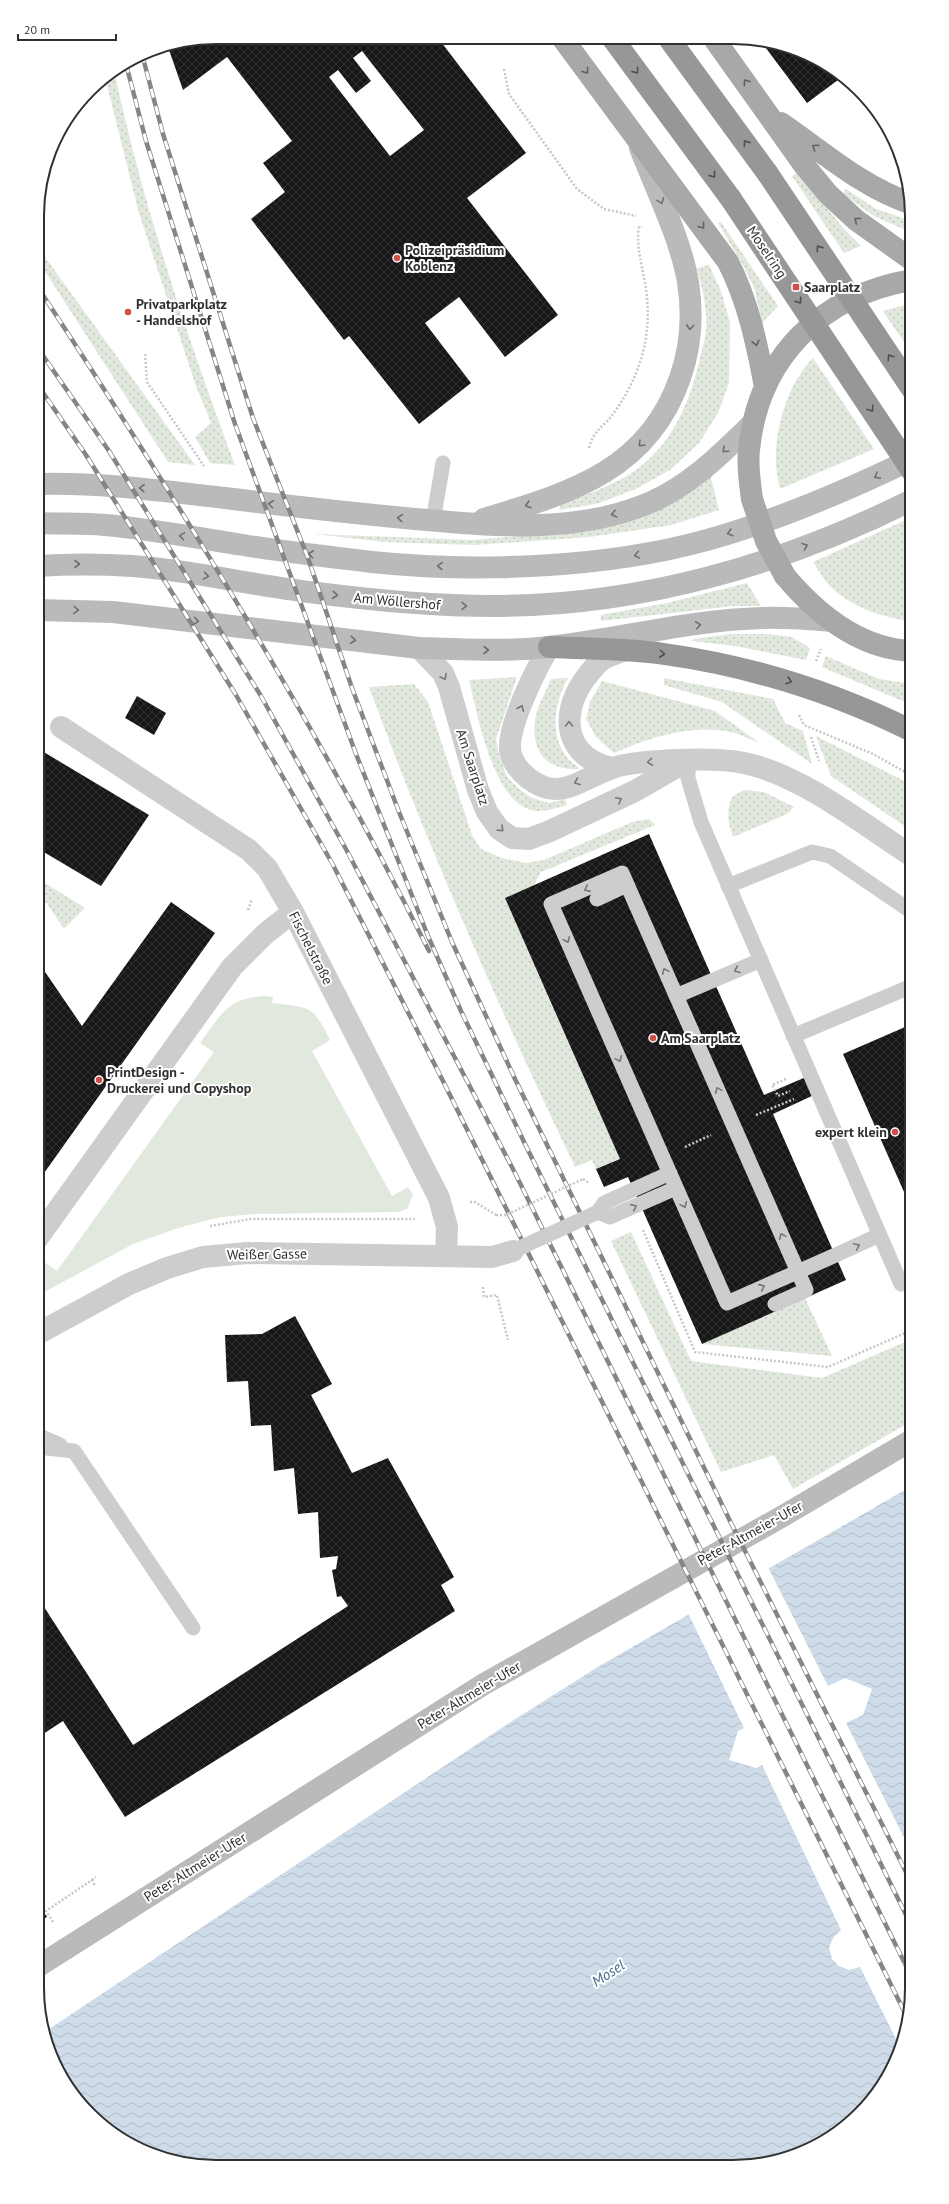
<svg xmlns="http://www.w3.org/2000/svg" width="949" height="2204" font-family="'PT Sans',sans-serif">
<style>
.grass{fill:url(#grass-dots)}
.park{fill:#e1e8dd}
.water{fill:url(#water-waves)}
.pier{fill:#fff}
.building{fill:url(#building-cross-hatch);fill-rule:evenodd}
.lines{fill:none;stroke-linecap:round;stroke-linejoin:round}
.path{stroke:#c7c7c7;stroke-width:2.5;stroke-dasharray:2 2;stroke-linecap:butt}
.lane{stroke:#cdcdcd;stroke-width:15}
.street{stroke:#cdcdcd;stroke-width:22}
.secondary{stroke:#bababa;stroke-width:22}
.primary{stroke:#a8a8a8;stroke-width:22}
.highway{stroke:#979797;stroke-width:22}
.rail-casing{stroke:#858585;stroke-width:4.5}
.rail{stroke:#fff;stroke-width:3;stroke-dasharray:9;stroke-linecap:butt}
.path-bridge{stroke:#c7c7c7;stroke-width:2.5;stroke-dasharray:2 2;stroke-linecap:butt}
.lane-bridge{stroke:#cdcdcd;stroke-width:15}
.primary-bridge{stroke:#a8a8a8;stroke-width:22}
.highway-bridge{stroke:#979797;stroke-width:22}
.oneway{stroke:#606060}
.oneway2{stroke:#4f4f4f}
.oneway3{stroke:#6e6e6e}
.oneway4{stroke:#777}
.poi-dot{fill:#d04d49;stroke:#fff;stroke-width:1.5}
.labels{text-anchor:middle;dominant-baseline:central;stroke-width:4;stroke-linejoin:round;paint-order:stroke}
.poi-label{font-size:14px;font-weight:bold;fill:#303030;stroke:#fff;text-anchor:start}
.street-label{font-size:14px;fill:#303030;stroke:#fff}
.water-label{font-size:15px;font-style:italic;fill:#476888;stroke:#fff}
.rim{fill:none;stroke:#303030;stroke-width:2}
</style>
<defs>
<pattern id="grass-dots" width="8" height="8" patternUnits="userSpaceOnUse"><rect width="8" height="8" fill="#e1e8dd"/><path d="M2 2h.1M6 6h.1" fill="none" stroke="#c1c7be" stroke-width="1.8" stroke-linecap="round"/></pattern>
<pattern id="water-waves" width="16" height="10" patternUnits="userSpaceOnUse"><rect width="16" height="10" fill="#cedbe8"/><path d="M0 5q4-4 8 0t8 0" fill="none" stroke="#b1bcc7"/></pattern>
<pattern id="building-cross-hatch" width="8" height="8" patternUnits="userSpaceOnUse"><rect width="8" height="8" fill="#171717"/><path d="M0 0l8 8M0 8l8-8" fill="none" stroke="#303030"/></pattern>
</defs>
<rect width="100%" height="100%" fill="#fff"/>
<!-- grass -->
<path class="grass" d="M114 71C143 205 187 337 235 465L210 463 195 437 211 423 196 386 139 213 105 77Z
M798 172 843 228 861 246 844 253 792 176Z
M846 189 876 209 912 221V233L874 216 843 194Z
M721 222 778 306 762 323 755 290 743 265 718 223Z
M37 246 195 465 168 462 37 259Z
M709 265 721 291 730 323 729 383 718 413 699 443 670 470 636 489 596 504 560 510V504C584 496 608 487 630 474 671 448 690 403 700 358 702 349 705 340 706 331 708 310 702 288 697 268Z
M912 303V354L883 311Z
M813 358 874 449 780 489C778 479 775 466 776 455 777 421 789 383 813 358Z
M710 474 719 510 671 525 590 537 474 545 386 542 313 534 473 540 566 532Z
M912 517V621C883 618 850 607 829 585 823 579 818 569 813 562Z
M747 583 761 606H733L601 621V615L667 603Z
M732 634H766L792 637 810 648 806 660 735 646 692 641 693 639Z
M826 656 879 679 912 684V705L822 667Z
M517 677 496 739 499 755 507 777 519 789 532 798 549 803 565 799 567 805C557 808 542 813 531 810 492 799 478 715 469 680Z
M568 678C555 701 549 733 566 756 569 761 576 765 580 769 547 771 531 753 535 720 537 706 546 692 551 679Z
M664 678 773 699 785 723 803 731 812 764 722 702 664 685Z
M602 681 715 711 758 742C748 739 736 732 726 731 687 725 649 738 614 753L596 737 586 719 590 702Z
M414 684 428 702 472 835 481 849 502 858 526 863 544 860 632 822 649 819 655 825 541 872 534 885 620 1159 596 1169 592 1160 575 1167C500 1010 429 850 369 687Z
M816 736 912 785V831L831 776Z
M744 790 764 792 794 807 787 814 733 837C728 822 726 812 732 797Z
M37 878 85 908 64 929 46 902 37 908Z
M631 1232 691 1361 822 1378 912 1339V1421L793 1489 774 1455 721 1472 611 1241Z
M805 1298 832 1356 702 1344Z"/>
<!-- park -->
<path class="park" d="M265 996 273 997 272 1003C311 1008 312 1004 330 1040L312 1051 392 1196 408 1187 413 1195 407 1209 399 1212 254 1214 221 1217 178 1228 133 1244 37 1296V1269L43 1261 57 1271 214 1052 200 1043C221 1015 227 998 265 996Z"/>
<!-- water -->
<path class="water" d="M912 1486V1999L898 2056 875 2097 832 2137 779 2161 733 2167 181 2164 137 2148 90 2115 61 2077 43 2033 509 1723 601 1665Z"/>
<!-- pier -->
<path class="pier" d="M767 1565 828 1686 845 1678 872 1689 863 1715 846 1723 912 1853V1999L900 2047 860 1967 849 1970 839 1966 832 1959 829 1948 833 1938 841 1930 762 1765 756 1768 729 1760 738 1731 744 1728 687 1611Z"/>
<!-- building -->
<path class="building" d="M216 37 438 38 526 153 467 198 558 315 505 357 459 297 425 323 471 383 419 424 349 336 344 340 251 219 285 192 263 163 292 141 227 57 183 90 168 47ZM362 51 424 130 390 156 329 77 338 70 356 93 371 81 353 58Z
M760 40H768L812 56 842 77 807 103Z
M137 696 166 713 154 735 125 718Z
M37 748 149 815 101 886 37 848Z
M649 834 764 1095 806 1077 814 1095 773 1114 846 1280 702 1344 628 1177 604 1187 596 1169 620 1159 505 898Z
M171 902 215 933 37 1183V960L82 1026Z
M912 1024V1210L843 1054Z
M295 1316 332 1384 311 1395 352 1473 388 1458 454 1577 441 1585 455 1611 125 1817 63 1721 37 1738V1596L133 1745 348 1606 341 1596 337 1597 332 1570 336 1569 338 1556 320 1558 318 1512 298 1514 294 1468 274 1471 271 1425 251 1426 248 1381 227 1382 225 1335 262 1334Z
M37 1901 47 1917 37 1923Z"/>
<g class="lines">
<!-- path -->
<path class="path" d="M504 69 509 94 577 189 604 209 636 216
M145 354 147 382 204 466
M37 447 42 455
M589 448C594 429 603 428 613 414 628 394 638 372 644 348 649 325 649 302 644 278 641 260 636 246 639 227H642
M816 661 821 649
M799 715 804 725 873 754 912 776
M811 737 819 761
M248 910 252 899
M907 1014 912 1024
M786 1079 772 1085 778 1096 790 1091
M756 1115 794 1099
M685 1147 711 1135
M583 1179 589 1183
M470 1202H475L496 1215
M210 1226 251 1219H415
M643 1230 695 1352 828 1367 912 1330
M483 1287 484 1297 497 1295 508 1340
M92 1880 96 1877
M53 1922 46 1911 92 1880 95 1886"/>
<!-- lane -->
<path class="lane" d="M433 521 443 463
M688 761V778L701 822 901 1284
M728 886 812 852 830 856 912 912
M597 899 627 885
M676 996 761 960
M793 1036 912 986
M670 1173 604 1203 598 1212 610 1217 676 1188
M775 1304 806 1290 798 1272 622 873 551 904 727 1303C778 1280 829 1259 879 1235
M37 1435 60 1445
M37 1447 74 1451 193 1628"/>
<!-- street -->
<path class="street" d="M549 647C536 669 509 723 510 748 510 759 519 771 528 778 536 784 545 789 555 789 574 789 594 774 612 768 640 759 715 757 744 763 800 774 864 825 912 856
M419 648 443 673 449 687 478 790 487 812 499 829 512 838 529 839 550 831 635 791 687 761
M61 727 249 850 267 868 293 912 439 1198 447 1227 446 1256
M613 768C565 758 559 716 584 680 590 672 596 664 603 659 609 656 617 653 623 651
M37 1239 232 967 265 934 293 912
M37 1334 129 1284 167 1268 203 1257 247 1253 492 1257 513 1251"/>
<!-- secondary -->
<path class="secondary" d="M37 484C100 482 163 491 225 498 288 506 352 513 415 519 493 526 576 534 649 503 690 486 722 453 753 423
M484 519C569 493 648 471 680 378 691 347 693 314 688 282 681 240 656 189 640 148
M37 523C60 524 83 523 105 525 151 529 197 538 243 545 286 552 329 557 372 562 476 573 606 568 707 540 779 520 846 491 912 459
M37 566C69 564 100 564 132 566 191 570 250 585 309 592 370 600 432 606 493 606 639 606 782 565 912 500
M37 610 113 612 419 648C462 649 506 652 549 647 620 639 691 620 762 618 786 617 809 619 832 621
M37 1967 484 1684 783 1516 912 1440"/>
<!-- primary -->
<path class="primary" d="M563 39 728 262C748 301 757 344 765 387
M715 40 804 165 828 194 856 220 912 260
M781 123C822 151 862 187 910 203
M752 499C750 483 747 466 749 450 758 357 822 295 912 280
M785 576C817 614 860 649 912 651"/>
<!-- highway -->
<path class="highway" d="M613 39 731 199
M670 40 768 174
M549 647C587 649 626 648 664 654 751 666 833 692 912 731"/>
<!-- rail casing -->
<g class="rail-casing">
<path id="rail" d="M142 54 163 134 253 418 308 558 352 688 399 812 452 942 515 1079 731 1523 912 1884
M126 64 146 141 235 424 356 754 428 936 461 1011 526 1146 912 1927
M37 286C178 501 314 720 429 951
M37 347 109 451 261 696 347 851 514 1171 912 1978
M37 384 86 455 236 695 332 863 442 1079 907 2017"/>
</g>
<!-- rail -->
<use href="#rail" class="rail"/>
<!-- path-bridge -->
<path class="path-bridge" d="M496 1215H506L583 1179"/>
<!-- lane-bridge -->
<path class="lane-bridge" d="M513 1251 598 1212"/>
<!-- primary-bridge -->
<path class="primary-bridge" d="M752 499 766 541 785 576"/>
<!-- highway-bridge -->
<path class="highway-bridge" d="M768 174 912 389
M731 199 912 471"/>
</g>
<!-- one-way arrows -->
<defs><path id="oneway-chevron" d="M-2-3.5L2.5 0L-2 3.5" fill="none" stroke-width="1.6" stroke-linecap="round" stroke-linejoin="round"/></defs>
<g class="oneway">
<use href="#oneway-chevron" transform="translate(586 71) rotate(54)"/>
<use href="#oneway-chevron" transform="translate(746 82) rotate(-126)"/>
<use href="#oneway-chevron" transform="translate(815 147) rotate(-145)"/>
<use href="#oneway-chevron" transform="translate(857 220) rotate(-141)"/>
<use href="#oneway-chevron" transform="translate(702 226) rotate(53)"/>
<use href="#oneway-chevron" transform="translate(756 343) rotate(76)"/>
</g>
<g class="oneway2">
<use href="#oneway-chevron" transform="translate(636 71) rotate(54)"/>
<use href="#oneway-chevron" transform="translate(746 143) rotate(-125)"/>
<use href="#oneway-chevron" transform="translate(713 175) rotate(53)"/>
<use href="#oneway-chevron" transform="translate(819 248) rotate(-124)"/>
<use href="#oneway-chevron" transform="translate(799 301) rotate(56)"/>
<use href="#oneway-chevron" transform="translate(890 357) rotate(-123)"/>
<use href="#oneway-chevron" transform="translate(871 409) rotate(56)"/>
<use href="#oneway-chevron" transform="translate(662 654) rotate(7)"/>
<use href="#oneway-chevron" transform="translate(789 681) rotate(18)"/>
</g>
<g class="oneway3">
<use href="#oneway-chevron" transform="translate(661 201) rotate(69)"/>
<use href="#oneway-chevron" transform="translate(690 327) rotate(94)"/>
<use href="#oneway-chevron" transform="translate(641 444) rotate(135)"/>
<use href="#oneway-chevron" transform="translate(725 450) rotate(138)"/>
<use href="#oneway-chevron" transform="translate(877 476) rotate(154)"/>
<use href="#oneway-chevron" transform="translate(142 488) rotate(-176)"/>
<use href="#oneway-chevron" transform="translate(271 504) rotate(-173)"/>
<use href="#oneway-chevron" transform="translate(528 505) rotate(163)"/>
<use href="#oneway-chevron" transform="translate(614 514) rotate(167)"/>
<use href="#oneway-chevron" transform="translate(400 518) rotate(-175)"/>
<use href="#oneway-chevron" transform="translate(730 533) rotate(163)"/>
<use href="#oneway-chevron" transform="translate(182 536) rotate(-171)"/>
<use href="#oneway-chevron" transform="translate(805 546) rotate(-20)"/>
<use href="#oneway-chevron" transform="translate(311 554) rotate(-173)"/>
<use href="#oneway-chevron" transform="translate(637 555) rotate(170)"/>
<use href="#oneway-chevron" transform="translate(77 564)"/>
<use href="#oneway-chevron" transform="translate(440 566) rotate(-178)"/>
<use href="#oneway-chevron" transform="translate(206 576) rotate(9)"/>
<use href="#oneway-chevron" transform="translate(335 595) rotate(6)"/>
<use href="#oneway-chevron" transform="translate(464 606) rotate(1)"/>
<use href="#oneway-chevron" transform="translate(76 610) rotate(2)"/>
<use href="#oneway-chevron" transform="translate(196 621) rotate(8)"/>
<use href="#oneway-chevron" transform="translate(698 625) rotate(-8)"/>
<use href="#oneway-chevron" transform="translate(353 640) rotate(6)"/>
<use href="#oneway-chevron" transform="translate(486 650)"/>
</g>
<g class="oneway4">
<use href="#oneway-chevron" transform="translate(444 677) rotate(62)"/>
<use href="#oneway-chevron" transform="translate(521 708) rotate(-67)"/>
<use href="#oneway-chevron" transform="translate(569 724) rotate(-90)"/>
<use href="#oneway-chevron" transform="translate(650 762) rotate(173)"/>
<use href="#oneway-chevron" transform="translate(577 782) rotate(158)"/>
<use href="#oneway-chevron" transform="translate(619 800) rotate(-27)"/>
<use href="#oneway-chevron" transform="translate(501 829) rotate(44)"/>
<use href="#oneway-chevron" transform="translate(587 889) rotate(156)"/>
<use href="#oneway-chevron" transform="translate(567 940) rotate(66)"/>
<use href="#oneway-chevron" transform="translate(737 970) rotate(157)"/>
<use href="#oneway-chevron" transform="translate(665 971) rotate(-114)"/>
<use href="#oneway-chevron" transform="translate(619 1059) rotate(66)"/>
<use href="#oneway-chevron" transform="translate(718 1090) rotate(-114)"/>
<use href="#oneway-chevron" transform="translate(684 1205) rotate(66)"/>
<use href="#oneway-chevron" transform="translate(634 1207) rotate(-24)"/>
<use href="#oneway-chevron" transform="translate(782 1236) rotate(-114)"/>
<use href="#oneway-chevron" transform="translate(857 1246) rotate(-25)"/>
<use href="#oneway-chevron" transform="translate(762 1287) rotate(-24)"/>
</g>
<!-- markers -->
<g class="poi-dot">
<circle cx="397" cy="258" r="4"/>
<rect x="792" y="283" width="8" height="8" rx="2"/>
<circle cx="128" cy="312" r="4"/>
<circle cx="653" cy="1038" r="4"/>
<circle cx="99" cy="1080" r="4"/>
<circle cx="895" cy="1132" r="4"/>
</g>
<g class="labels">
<!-- poi labels -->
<g class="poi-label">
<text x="405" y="250">Polizeipräsidium<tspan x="405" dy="16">Koblenz</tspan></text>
<text x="804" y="287">Saarplatz</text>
<text x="136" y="304">Privatparkplatz<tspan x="136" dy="16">- Handelshof</tspan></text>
<text x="661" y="1038">Am Saarplatz</text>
<text x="107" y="1072">PrintDesign -<tspan x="107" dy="16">Druckerei und Copyshop</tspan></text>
<text x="887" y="1132" text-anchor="end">expert klein</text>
</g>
<!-- street labels -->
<g class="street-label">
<text transform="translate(767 252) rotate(56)">Moselring</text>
<text transform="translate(397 601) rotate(5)">Am Wöllershof</text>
<text transform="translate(473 767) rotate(72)">Am Saarplatz</text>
<text transform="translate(311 948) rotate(63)">Fischelstraße</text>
<text transform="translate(267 1254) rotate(-1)">Weißer Gasse</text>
<text transform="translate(750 1533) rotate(-29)">Peter-Altmeier-Ufer</text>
<text transform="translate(469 1695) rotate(-31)">Peter-Altmeier-Ufer</text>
<text transform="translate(195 1867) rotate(-32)">Peter-Altmeier-Ufer</text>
</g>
<!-- water labels -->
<g class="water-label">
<text transform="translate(608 1973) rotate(-33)">Mosel</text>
</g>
</g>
<!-- crop -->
<path d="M0 0H949V2204H0ZM216 44H733A172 172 0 0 1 905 216V1988A172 172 0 0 1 733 2160H216A172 172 0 0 1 44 1988V216A172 172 0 0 1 216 44Z" fill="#fff" fill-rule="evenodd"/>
<path class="rim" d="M216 44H733A172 172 0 0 1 905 216V1988A172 172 0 0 1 733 2160H216A172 172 0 0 1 44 1988V216A172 172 0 0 1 216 44Z"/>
<!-- scale -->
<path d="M18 34v6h98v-6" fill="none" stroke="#303030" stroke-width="2"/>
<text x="24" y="34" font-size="12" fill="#303030" stroke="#ffffff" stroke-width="3" paint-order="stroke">20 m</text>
</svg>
